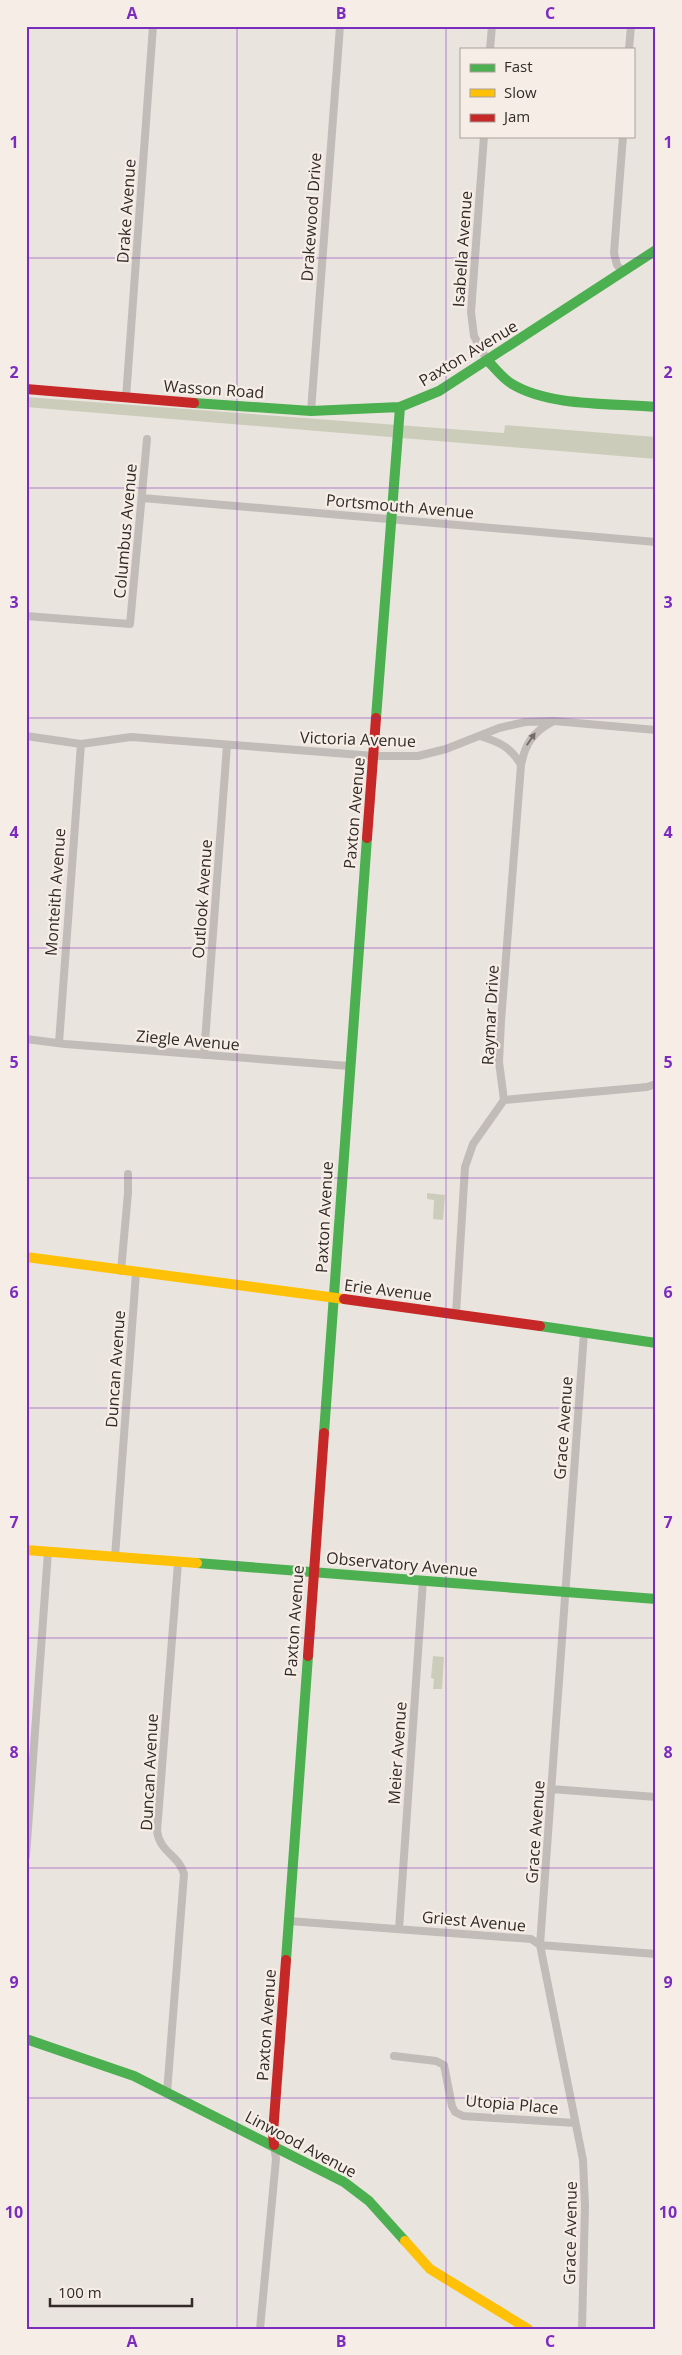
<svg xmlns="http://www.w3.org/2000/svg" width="682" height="2355" font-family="'Open Sans',sans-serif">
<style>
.green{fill:#cbcdba}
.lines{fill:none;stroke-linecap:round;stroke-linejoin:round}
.street{stroke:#c2bcb8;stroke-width:8}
.fast{stroke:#4caf50;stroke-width:10}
.slow{stroke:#ffc107;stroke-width:10}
.jam{stroke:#c62828;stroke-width:10}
.oneway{fill:#736c68}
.grid{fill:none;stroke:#7b2cbf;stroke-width:1;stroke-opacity:0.55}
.labels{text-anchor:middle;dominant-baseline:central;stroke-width:4.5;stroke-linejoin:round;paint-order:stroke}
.street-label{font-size:16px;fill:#322a27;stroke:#f6eee6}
.neatline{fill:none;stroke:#7b2cbf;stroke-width:2}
.grid-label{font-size:16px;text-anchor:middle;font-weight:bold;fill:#7b2cbf}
</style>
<rect width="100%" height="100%" fill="#eae4de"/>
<!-- green -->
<path class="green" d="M26 397 504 433 505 425 656 437V459L26 407Z
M427 1193 445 1195 443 1220 433 1219 434 1200 427 1199Z
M433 1656 444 1657 442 1689H433L434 1679 431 1678Z"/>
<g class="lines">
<!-- street -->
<path class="street" d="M490 49 492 26
M629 49 631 26
M484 136 471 312 474 336 487 360
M623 136 614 253 617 265 623 272
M126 398 153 26
M311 411 340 26
M142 498 656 542
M26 616 130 624 147 439
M26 736 81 744 131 737 374 756H418L446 749 499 728 525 722 554 721 656 730
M480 736C499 742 511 747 521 765
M26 1039 65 1044 349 1066
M59 1043 81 744
M204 1055 227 745
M504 1100 647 1087 656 1084
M121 1271 128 1193V1174
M456 1314 465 1167 473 1144 504 1100 499 1062 501 1021 521 765C525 744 533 732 552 722
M115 1557 136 1273
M551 1789 656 1797
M26 1856 48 1552
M289 1921 531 1939 540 1945 656 1954
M399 1929 423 1580
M394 2056 436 2061 444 2065 452 2106 455 2112 463 2116 575 2123
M167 2093 184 1874C179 1855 160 1853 157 1831L178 1563
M260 2329 276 2159 274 2145
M582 2329 585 2206 583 2160 540 1945 584 1333"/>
<!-- fast -->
<path class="fast" d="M487 360C495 368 502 378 512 384 550 407 613 403 656 407
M194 403 311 411 400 407 439 391 656 250
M376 718 400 407
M540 1326 656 1343
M324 1433 367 838
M197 1563 656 1599
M286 1960 308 1656
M26 2039 134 2076 344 2182 369 2201 405 2241"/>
<!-- slow -->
<path class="slow" d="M26 1257 344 1299
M26 1550 197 1563
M405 2241 430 2269 528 2329"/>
<!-- jam -->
<path class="jam" d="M26 389 194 403
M367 838 376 718
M344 1299 540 1326
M308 1656 324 1433
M274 2145 273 2133 286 1960"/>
</g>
<!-- one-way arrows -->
<defs><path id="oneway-solid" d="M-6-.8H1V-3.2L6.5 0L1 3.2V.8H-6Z" transform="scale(1.25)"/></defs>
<use class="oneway" href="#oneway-solid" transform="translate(531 739) rotate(-56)"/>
<!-- grid -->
<path class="grid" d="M237 26V2329M446 26V2329M26 258H656M26 488H656M26 718H656M26 948H656M26 1178H656M26 1408H656M26 1638H656M26 1868H656M26 2098H656"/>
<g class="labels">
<!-- street labels -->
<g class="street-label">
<text transform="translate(126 211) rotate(-86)">Drake Avenue</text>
<text transform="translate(311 217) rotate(-86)">Drakewood Drive</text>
<text transform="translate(462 249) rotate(-86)">Isabella Avenue</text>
<text transform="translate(468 353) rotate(-31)">Paxton Avenue</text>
<text transform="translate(214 389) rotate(4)">Wasson Road</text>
<text transform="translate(400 506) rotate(5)">Portsmouth Avenue</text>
<text transform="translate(125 531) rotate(-85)">Columbus Avenue</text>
<text transform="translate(358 739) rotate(2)">Victoria Avenue</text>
<text transform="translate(354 813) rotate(-85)">Paxton Avenue</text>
<text transform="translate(55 892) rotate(-86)">Monteith Avenue</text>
<text transform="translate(202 899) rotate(-86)">Outlook Avenue</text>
<text transform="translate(490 1015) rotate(-87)">Raymar Drive</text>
<text transform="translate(188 1040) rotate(5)">Ziegle Avenue</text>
<text transform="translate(324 1217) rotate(-87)">Paxton Avenue</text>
<text transform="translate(388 1290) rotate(7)">Erie Avenue</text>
<text transform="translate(115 1369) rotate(-86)">Duncan Avenue</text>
<text transform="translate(563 1428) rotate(-86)">Grace Avenue</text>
<text transform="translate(402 1564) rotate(5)">Observatory Avenue</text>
<text transform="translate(294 1621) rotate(-86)">Paxton Avenue</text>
<text transform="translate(397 1753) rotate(-86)">Meier Avenue</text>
<text transform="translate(149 1772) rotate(-87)">Duncan Avenue</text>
<text transform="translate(535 1832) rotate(-86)">Grace Avenue</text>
<text transform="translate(474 1921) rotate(5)">Griest Avenue</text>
<text transform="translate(266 2025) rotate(-86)">Paxton Avenue</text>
<text transform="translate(512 2104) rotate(5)">Utopia Place</text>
<text transform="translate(301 2144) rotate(28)">Linwood Avenue</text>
<text transform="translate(570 2233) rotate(-89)">Grace Avenue</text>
</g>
</g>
<!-- border -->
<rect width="682" height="2355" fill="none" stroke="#f6eee6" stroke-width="55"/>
<!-- legend -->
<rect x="460" y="48" width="175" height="90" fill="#f6eee6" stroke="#a8a09a"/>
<rect x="470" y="64" width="25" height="8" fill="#4caf50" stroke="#a8a09a"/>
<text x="504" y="72" font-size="15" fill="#322a27">Fast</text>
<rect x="470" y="89" width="25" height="8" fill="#ffc107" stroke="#a8a09a"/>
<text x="504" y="98" font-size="15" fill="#322a27">Slow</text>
<rect x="470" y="114" width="25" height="8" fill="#c62828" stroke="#a8a09a"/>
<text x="504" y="122" font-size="15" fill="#322a27">Jam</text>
<!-- scale -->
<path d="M50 2298v8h142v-8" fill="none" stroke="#322a27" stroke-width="2.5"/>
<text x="58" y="2298" font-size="15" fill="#322a27" stroke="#f6eee6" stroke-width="4" paint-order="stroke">100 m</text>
<rect x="28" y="28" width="626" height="2300" class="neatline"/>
<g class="grid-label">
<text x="132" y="19">A</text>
<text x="341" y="19">B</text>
<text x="550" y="19">C</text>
<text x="14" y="148">1</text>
<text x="668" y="148">1</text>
<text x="14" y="378">2</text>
<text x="668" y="378">2</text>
<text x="14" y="608">3</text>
<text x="668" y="608">3</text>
<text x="14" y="838">4</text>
<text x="668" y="838">4</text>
<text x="14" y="1068">5</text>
<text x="668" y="1068">5</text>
<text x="14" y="1298">6</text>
<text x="668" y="1298">6</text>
<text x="14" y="1528">7</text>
<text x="668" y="1528">7</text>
<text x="14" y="1758">8</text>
<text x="668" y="1758">8</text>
<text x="14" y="1988">9</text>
<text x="668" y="1988">9</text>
<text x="14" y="2218">10</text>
<text x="668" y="2218">10</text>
<text x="132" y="2347">A</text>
<text x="341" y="2347">B</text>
<text x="550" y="2347">C</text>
</g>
</svg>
